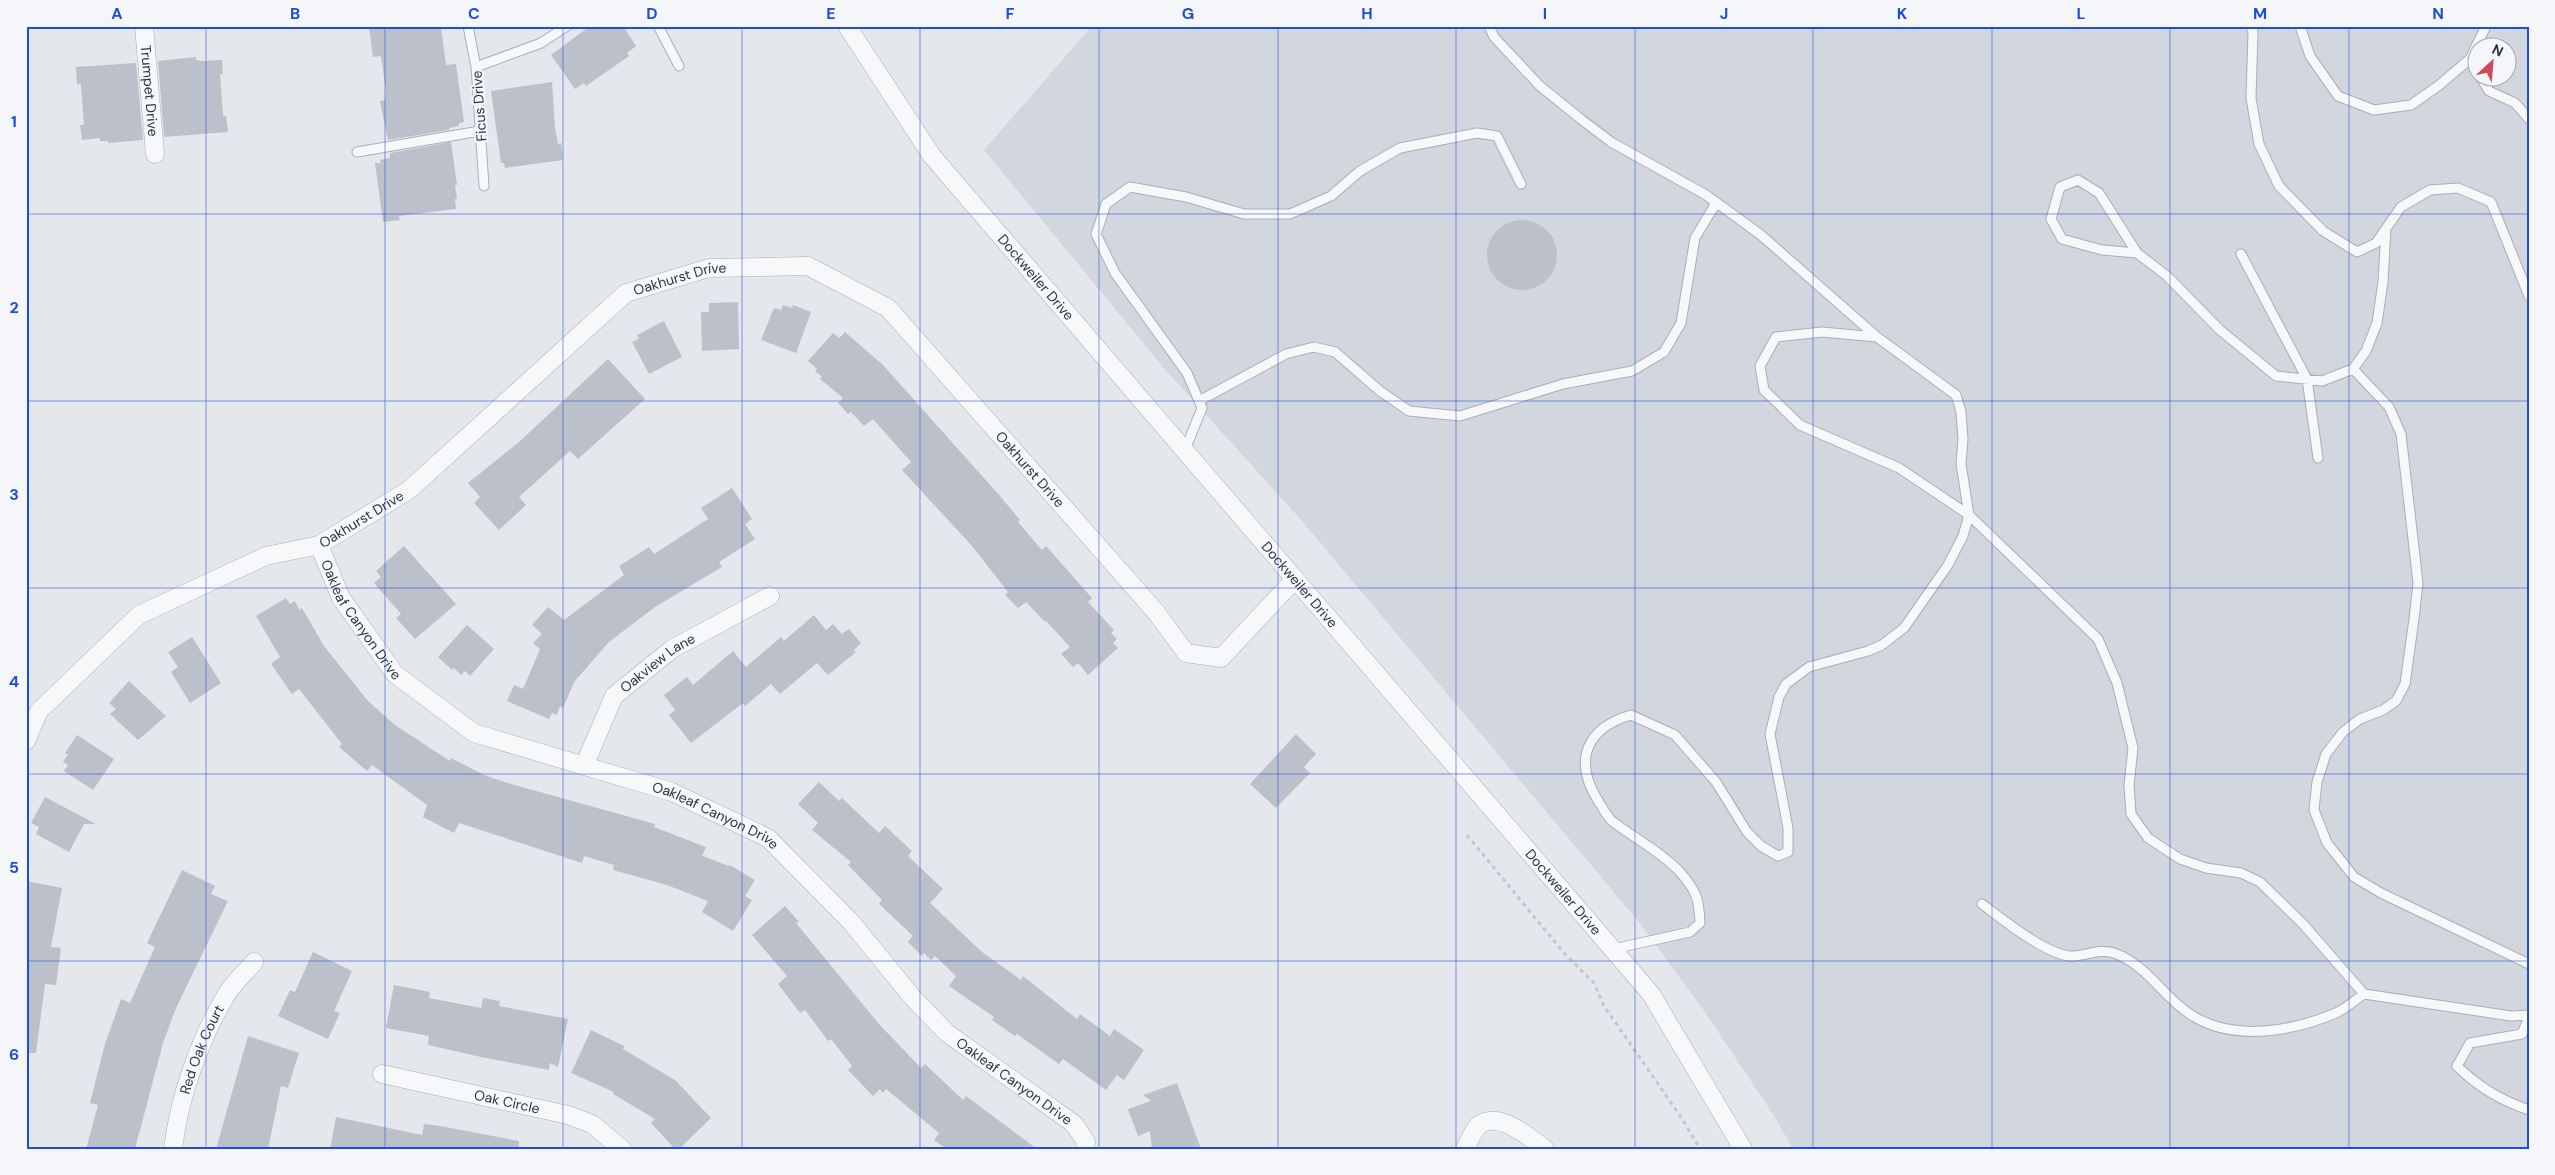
<svg xmlns="http://www.w3.org/2000/svg" width="2555" height="1175" font-family="'DM Sans',sans-serif">
<style>
.built{fill:#d2d6de;fill-rule:evenodd}
.building{fill:#bbc0ca}
.lines{fill:none;stroke-linecap:round;stroke-linejoin:round}
.service-casing{stroke:#a9aeb7;stroke-width:11}
.minor-casing{stroke:#a9aeb7;stroke-width:19}
.path{stroke:#c2c5cb;stroke-width:3;stroke-dasharray:4 4;stroke-linecap:butt}
.service{stroke:#f7f8fa;stroke-width:9}
.minor{stroke:#f7f8fa;stroke-width:18}
.grid{fill:none;stroke:#1d4ed8;stroke-width:1;stroke-opacity:0.55}
.labels{text-anchor:middle;dominant-baseline:central;stroke-width:4.5;stroke-linejoin:round;paint-order:stroke}
.street-label{font-size:14px;fill:#2b3445;stroke:#f4f6f9}
.neatline{fill:none;stroke:#1d4ed8;stroke-width:2}
.grid-label{font-size:16px;text-anchor:middle;font-weight:bold;fill:#1d4ed8}
</style>
<rect width="100%" height="100%" fill="#e4e7ec"/>
<!-- built -->
<path class="built" d="M1092 26H2529V1149H1793L1773 1114 1705 1012 1639 922 1302 521 1163 367 984 150ZM2478 48H2508V78H2478Z"/>
<!-- building -->
<path class="building" d="M369 26H441L446 65 456 64 464 122 459 123V126L449 128V130L388 140 380 101 385 100 386 92 381 56 373 57Z
M590 26H623L636 46 627 53 629 56 586 86 584 83 575 89 551 55Z
M196 57V60L201 61 222 60 223 74H220L223 116H226L228 132 164 137 158 61Z
M136 63 143 140 108 143V141H100V138L82 140 80 125H84L81 84H77L76 67Z
M552 82 555 128 558 144 561 143 563 160 505 168 504 163H501L491 91Z
M451 142 457 185H455L457 199H455L456 209 399 216 400 220 383 222 375 163H381L380 160 390 158V153Z
M1487 255a35 35 0 1 1 70 0a35 35 0 1 1-70 0Z
M738 302 739 349 702 351 701 312H709V303Z
M783 305 792 308 793 305 811 312 796 353 761 340 774 308 781 310Z
M664 321 682 357 649 374 632 342 639 339 637 335Z
M845 332 883 365 1000 496 1020 520 1018 522 1042 550 1046 546 1092 598 1088 602 1114 630 1111 633 1117 639 1113 643 1118 648 1088 675 1078 663 1073 667 1061 654 1070 647 1046 621 1045 622 1026 602 1018 608 1005 595 1008 592 972 546 902 470 911 462 873 419 864 426 851 412 848 414 838 403 843 398 820 379 822 377 815 371 817 369 808 361 833 333 839 338Z
M608 359 645 399 578 459 570 451 519 497 526 505 499 530 474 503 480 497 468 483 519 442Z
M732 488 752 519 745 524 755 539 719 562 722 567 655 607 609 642 574 682 563 708 560 706 557 715 552 713 549 719 507 701 514 685 523 689 540 649 533 643 542 634 532 625 548 607 564 620 624 575 619 566 649 547 654 554 708 519 701 508Z
M404 546 456 604 415 639 396 618 401 614 374 583 381 577 376 571Z
M286 598 290 604 295 601 299 610 302 608 324 646 368 701 395 725 450 761 451 758 484 775 511 784 655 824 654 827 706 847 702 856 729 866 730 865 755 880 745 896 752 900 733 931 702 912 708 901 667 885 613 870 614 865 584 856 582 863 459 823 454 833 423 817 427 805 372 765 367 771 339 747 342 744 299 689 292 694 271 664 280 657 256 616Z
M814 615 826 630 833 624 842 634 849 629 861 643 854 650 856 652 828 675 817 663 780 694 771 684 745 706 743 703 691 743 669 715 675 710 664 695 687 677 693 685 733 651 746 667 781 637 784 641Z
M467 625 494 649 470 676 465 671 461 675 454 668 452 670 438 657Z
M192 637 221 683 190 703 171 672 178 667 168 652Z
M129 681 166 716 138 740 110 714 116 709 109 703Z
M1296 734 1316 754 1304 767 1310 773 1276 808 1250 784Z
M77 735 114 759 93 790 64 771 68 765 63 762 68 754 65 753Z
M819 782 839 801 842 798 879 833 885 826 912 851 908 856 943 889 930 903 982 952 1021 980 1023 976 1077 1019 1080 1014 1110 1036 1114 1029 1144 1050 1124 1080 1117 1075 1106 1090 1063 1059 1059 1064 1017 1034 1015 1036 992 1020 994 1017 949 986 956 976 935 956 931 960 924 953 922 956 908 942 913 936 879 904 882 900 848 865 851 862 812 830 818 823 798 804Z
M45 797 96 824H84L69 852 36 834 39 827 31 823Z
M182 870 215 886 211 894 228 901 176 1008 163 1043 135 1149H86L98 1105 90 1103 105 1044 121 999 130 1003 155 947 147 943Z
M26 881 62 888 51 947 61 948 56 985 45 984 36 1053H26Z
M785 906 799 922 796 923 879 1024 921 1068 925 1064 963 1100 966 1096 1037 1149H947L934 1140 939 1133 886 1089 883 1093 880 1089 873 1096 848 1070 852 1066 831 1039 828 1041 805 1010 800 1013 778 984 787 976 752 935Z
M313 952 352 971 334 1011 340 1013 328 1039 278 1016 290 990 295 992Z
M394 985 430 992 429 998 481 1008 483 998 500 1001 499 1006 568 1019 558 1067 550 1063 549 1070 481 1057 428 1045 429 1036 386 1028Z
M591 1030 624 1046 623 1049 675 1080 711 1118 679 1149H675L651 1123 655 1119 613 1094 614 1092 571 1073Z
M248 1036 299 1053 288 1088 281 1086 268 1149H216Z
M1177 1083 1201 1149H1152L1150 1131 1138 1136 1128 1109 1151 1101 1143 1095Z
M336 1117 422 1135 424 1124 440 1126 519 1141V1149H330Z"/>
<g class="lines">
<!-- service casing -->
<g class="service-casing">
<path id="service" d="M468 26 476 67 484 186
M658 26 679 66
M1489 26 1494 37 1540 86 1582 120 1611 142 1706 195 1761 235 1877 337 1956 395 1961 412 1963 439 1961 464 1969 515 1963 536 1948 565 1904 628 1882 645 1868 651 1809 667 1786 684 1779 697 1770 734 1788 828V852L1778 856 1761 846 1747 832 1716 782 1675 735 1631 715C1587 728 1573 759 1597 799 1602 806 1606 816 1612 821 1634 838 1660 851 1679 871 1696 890 1699 898 1700 923L1690 932 1613 949
M2251 26 2253 32 2251 98 2259 144 2279 186 2323 231 2357 252 2376 243 2401 207 2430 190 2458 188 2491 202 2529 296
M2300 26 2310 56 2338 96 2374 110 2411 105 2438 86 2470 59
M476 67 541 43 567 26
M2478 72 2470 59 2486 26
M2481 78 2489 91 2515 103 2529 119
M357 152 480 131
M2137 253 2099 193 2078 180 2060 187 2051 219 2062 239 2102 250 2137 253 2167 276 2220 330 2276 376 2322 381 2353 369 2366 351 2377 323 2383 282 2386 229
M2241 254 2307 379 2318 458
M1877 337 1822 332 1776 337 1760 366 1764 390 1800 425 1899 468 1969 515 2098 639 2117 683 2133 748 2129 785 2131 814 2148 838 2180 859 2206 868 2241 873 2260 882 2303 924 2364 994
M2353 369 2389 407 2401 434 2418 583 2414 619 2405 684 2396 701 2383 710 2360 719 2343 732 2326 754 2317 782 2314 810 2327 843 2354 877 2381 893 2529 964
M1199 401 1286 354 1314 347 1335 352 1380 391 1409 411 1460 416 1563 384 1632 371 1664 352 1681 323 1695 238 1716 203
M1185 450 1202 408 1187 373 1115 273 1096 234 1106 204 1130 187 1186 197 1244 214H1290L1331 196 1360 171 1400 148 1477 133 1497 136 1521 184
M1982 904C2002 919 2044 953 2069 956 2084 957 2098 948 2114 953 2148 965 2164 999 2193 1016 2235 1042 2293 1031 2336 1013 2345 1009 2355 1000 2364 994L2511 1016 2529 1015
M2529 1017 2522 1034 2470 1043 2457 1066C2477 1086 2502 1101 2529 1110"/>
</g>
<!-- minor casing -->
<g class="minor-casing">
<g id="minor">
<path id="s1" d="M144 26 155 154"/>
<path id="s2" d="M847 26 932 156 1651 994 1743 1149"/>
<path id="s3" d="M319 545 341 598 395 674 474 733 672 792 768 838 851 922 913 998 947 1033 1074 1124 1086 1142 1085 1149"/>
<path id="s4" d="M26 741 39 711 139 615 266 556 319 545 409 490 626 293 709 268 808 266 888 308 1156 612 1186 653 1221 658 1295 579"/>
<path id="s5" d="M584 766 614 696 672 649 770 596"/>
<path id="s6" d="M382 1074 568 1115 592 1124 622 1149"/>
<path id="s7" d="M173 1149C179 1098 199 1041 225 997 232 984 245 973 254 962"/>
<path d="M1465 1149C1469 1142 1473 1130 1479 1125 1499 1110 1530 1138 1545 1149"/>
</g>
</g>
<!-- path -->
<path class="path" d="M1467 835 1564 953 1594 983 1604 1006 1683 1120 1700 1149"/>
<!-- service -->
<use href="#service" class="service"/>
<!-- minor -->
<use href="#minor" class="minor"/>
</g>
<!-- grid -->
<path class="grid" d="M206 26V1149M385 26V1149M563 26V1149M742 26V1149M920 26V1149M1099 26V1149M1278 26V1149M1456 26V1149M1635 26V1149M1813 26V1149M1992 26V1149M2170 26V1149M2349 26V1149M26 214H2529M26 401H2529M26 588H2529M26 774H2529M26 961H2529"/>
<g class="labels">
<!-- street labels -->
<g class="street-label">
<text stroke="none"><textPath href="#s1" startOffset="65">Trumpet Drive</textPath></text>
<text transform="translate(479 106) rotate(-94)">Ficus Drive</text>
<text stroke="none"><textPath href="#s2" startOffset="315">Dockweiler Drive</textPath></text>
<text stroke="none"><textPath href="#s4" startOffset="820">Oakhurst Drive</textPath></text>
<text stroke="none"><textPath href="#s4" startOffset="1255">Oakhurst Drive</textPath></text>
<text stroke="none"><textPath href="#s4" startOffset="415">Oakhurst Drive</textPath></text>
<text stroke="none"><textPath href="#s2" startOffset="720">Dockweiler Drive</textPath></text>
<text stroke="none"><textPath href="#s3" startOffset="86">Oakleaf Canyon Drive</textPath></text>
<text stroke="none"><textPath href="#s5" startOffset="131">Oakview Lane</textPath></text>
<text stroke="none"><textPath href="#s3" startOffset="505">Oakleaf Canyon Drive</textPath></text>
<text stroke="none"><textPath href="#s2" startOffset="1125">Dockweiler Drive</textPath></text>
<text stroke="none"><textPath href="#s7" startOffset="104">Red Oak Court</textPath></text>
<text stroke="none"><textPath href="#s3" startOffset="910">Oakleaf Canyon Drive</textPath></text>
<text stroke="none"><textPath href="#s6" startOffset="128">Oak Circle</textPath></text>
</g>
</g>
<!-- border -->
<rect width="2555" height="1175" fill="none" stroke="#f4f6f9" stroke-width="55"/>
<!-- north arrow -->
<g transform="translate(2492 62) rotate(26)"><circle r="24" fill="#f4f6f9" stroke="#a4a8b1"/>
<path d="M0-4L9 19L0 12L-9 19Z" fill="#d1495b"/>
<text y="-8" font-size="14" font-weight="bold" text-anchor="middle" fill="#2b3445">N</text>
</g>
<rect x="28" y="28" width="2500" height="1120" class="neatline"/>
<g class="grid-label">
<text x="117" y="19">A</text>
<text x="295" y="19">B</text>
<text x="474" y="19">C</text>
<text x="652" y="19">D</text>
<text x="831" y="19">E</text>
<text x="1010" y="19">F</text>
<text x="1188" y="19">G</text>
<text x="1367" y="19">H</text>
<text x="1545" y="19">I</text>
<text x="1724" y="19">J</text>
<text x="1902" y="19">K</text>
<text x="2081" y="19">L</text>
<text x="2260" y="19">M</text>
<text x="2438" y="19">N</text>
<text x="14" y="127">1</text>
<text x="14" y="313">2</text>
<text x="14" y="500">3</text>
<text x="14" y="687">4</text>
<text x="14" y="873">5</text>
<text x="14" y="1060">6</text>
</g>
</svg>
